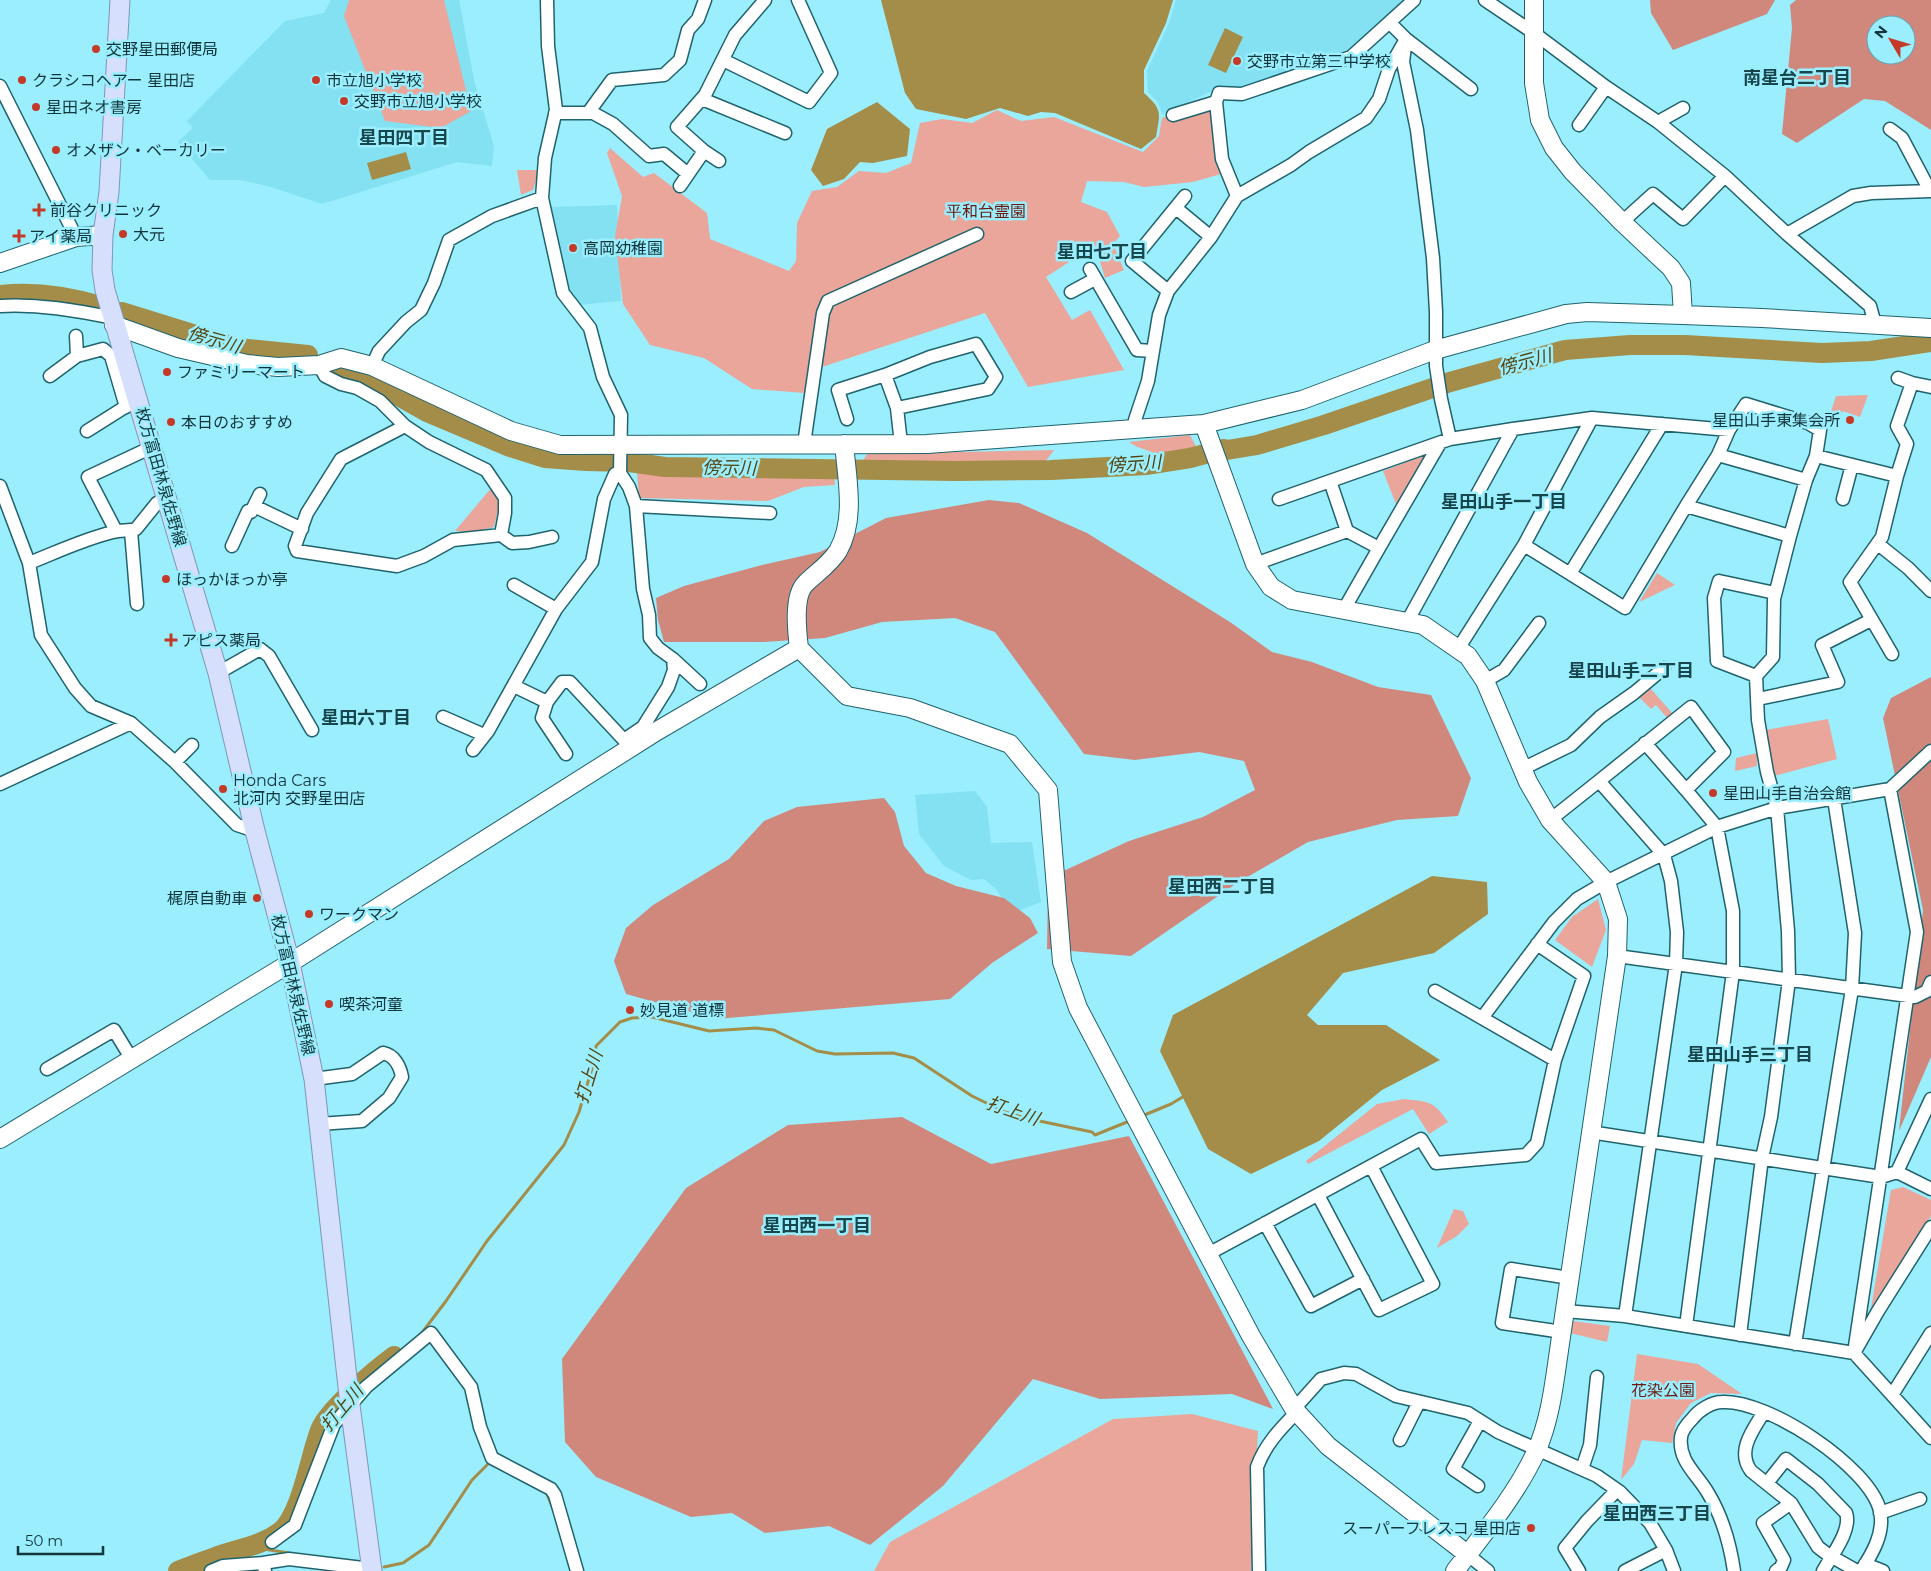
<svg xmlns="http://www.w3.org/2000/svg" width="1931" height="1571" font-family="Montserrat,'Noto Sans JP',sans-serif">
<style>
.built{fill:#83e1f1}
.green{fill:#eaa69a}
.forest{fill:#d0887c;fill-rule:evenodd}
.water{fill:#a48c49}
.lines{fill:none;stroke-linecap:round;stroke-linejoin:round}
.stream{stroke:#a48c49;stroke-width:3}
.river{stroke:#a48c49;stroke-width:20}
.street-casing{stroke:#20636d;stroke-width:15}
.secondary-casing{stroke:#20636d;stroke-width:20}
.primary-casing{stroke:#7f96b7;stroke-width:21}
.street{stroke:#fff;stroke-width:12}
.secondary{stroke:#fff;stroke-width:18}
.primary{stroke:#d6dffc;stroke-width:19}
.poi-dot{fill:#c53929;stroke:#9aeefd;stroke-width:2}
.labels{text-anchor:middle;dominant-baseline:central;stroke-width:5;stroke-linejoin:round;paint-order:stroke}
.poi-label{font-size:16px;fill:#11353b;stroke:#9aeefd;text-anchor:start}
.park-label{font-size:16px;fill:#6f1910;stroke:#9aeefd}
.street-label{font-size:16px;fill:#11353b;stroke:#9aeefd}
.neighbourhood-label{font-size:18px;font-weight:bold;fill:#18464d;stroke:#9aeefd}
.water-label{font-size:18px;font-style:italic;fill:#55430d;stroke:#9aeefd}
</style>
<rect width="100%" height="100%" fill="#9aeefd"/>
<!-- built -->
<path class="built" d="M331 0H459L474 80 494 146 492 166 457 162 322 204 271 187 241 180H210L178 142 193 128 187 121 285 21 324 13Z
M1176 0H1405L1353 51 1240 88H1219L1162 114 1158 102 1148 92 1147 71 1169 23Z
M617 205 621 301 577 305 566 293 550 207Z
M975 791 987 807 991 843 1032 842 1041 902 1013 913 995 888 984 879 971 880 944 866 919 834 915 795Z"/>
<!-- green -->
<path class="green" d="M349 0H444L471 111 441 128 385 121 344 16Z
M1213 100 1214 143 1221 174 1193 182 1144 187 1124 182 1087 181 1081 202 1107 212 1120 236 1113 244 1124 270 1105 278 1095 245 1046 277 1072 320 1090 310 1124 370 1028 387 985 313 822 367 805 393 752 389 704 358 650 345 623 304 615 237 622 196 607 153 610 148 643 177 654 173 707 213 710 239 789 271 796 261 797 223 812 191 837 187 859 171 886 173 911 163 920 123 942 119 972 123 997 110 1021 121 1054 117 1143 152 1159 136 1162 118Z
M517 170H539L533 190 521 195Z
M1868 395 1860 417 1843 411 1838 421 1829 418 1836 396Z
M1190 435 1199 452 1162 459C1152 449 1139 450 1129 442Z
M1054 450 1042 466 861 464 867 454Z
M1426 455 1396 504 1383 471Z
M834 471 835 485 804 487 768 501 639 498 637 472Z
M492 487 500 502 494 527 473 532 455 531Z
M1657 573 1675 585 1639 602Z
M1650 688 1673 714 1668 719 1656 705 1651 709 1639 697Z
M1828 719 1837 759 1774 776 1765 730Z
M1757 753V766L1735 771 1736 758Z
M1598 899 1606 930 1592 967 1555 940 1572 917Z
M1404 1099C1429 1102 1433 1100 1448 1122L1429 1134 1413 1109 1308 1164 1306 1161 1377 1104Z
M1903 1187 1931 1200V1216L1870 1314 1891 1190Z
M1454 1209 1463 1211 1469 1224 1457 1236 1437 1248Z
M1573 1321 1610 1326 1607 1342 1570 1333Z
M1637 1354 1698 1364 1742 1394 1711 1393 1691 1403 1676 1423 1672 1443 1642 1440 1634 1464 1621 1480Z
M1192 1414 1258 1431 1251 1571H874L890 1542 1113 1419Z"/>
<!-- forest -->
<path class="forest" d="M1650 0H1775L1767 14 1673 50 1651 13Z
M1796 0H1931V130L1885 101 1864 99 1797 143 1782 134 1792 28 1790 5ZM1876 25H1906V55H1876Z
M989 500 1019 503 1087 533 1230 622 1272 652 1312 662 1378 687 1431 695 1471 778 1458 816 1397 820 1308 842 1237 883 1131 956 1047 949 1048 887 1059 873 1129 841 1203 817 1255 790 1244 761 1199 752 1135 760 1084 754 995 632 955 618 882 622 825 638 764 642H664L658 620 656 598 684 586 762 565 820 552 886 518Z
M1931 677V1057L1899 1131 1923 910 1883 718 1891 698Z
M884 798 895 812 904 846 926 873 956 886 1004 898 1030 918 1038 933 992 963 950 999 716 1019 626 994 614 961 626 928 653 905 729 859 764 821 797 807Z
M902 1117 991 1164 1129 1136 1273 1409 1232 1394 1100 1399 1033 1379 943 1486 870 1545 829 1526 765 1533 732 1513 691 1517 596 1477 565 1442 562 1359 686 1188 788 1125Z"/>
<!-- water -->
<path class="water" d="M881 0H1173L1166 23 1144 70V93C1163 110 1160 113 1156 137L1141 149 1055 113 1041 112 1028 116 1000 108 966 119 916 109 905 93Z
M1225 28 1243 37 1226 73 1208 65Z
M877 102 910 129 907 156 873 163 860 162 844 179 823 186 811 170 827 129Z
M406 152 411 169 372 180 367 163Z
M1432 876 1487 882 1488 914 1434 953 1343 973 1307 1015 1318 1025H1386L1440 1060 1382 1090 1319 1141 1251 1174 1208 1149 1160 1051 1173 1015Z"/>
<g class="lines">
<!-- stream -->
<path class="stream" d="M1142 1116 1171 1104 1186 1095
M421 1334 446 1301 487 1241 564 1145 579 1112 593 1065 596 1046 620 1022 632 1018 652 1017 709 1031 756 1028 774 1030 817 1051 835 1054 893 1053 914 1058 972 1096 1005 1112 1025 1118 1092 1132 1095 1135 1132 1120
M547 1494 553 1509
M251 1547 289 1553
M384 1567 403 1563 429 1545 472 1480 490 1462 492 1463"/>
<!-- river -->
<path class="river" d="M0 295C35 291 67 296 101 306
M122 312 238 348 308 355
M340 368 367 378 427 412 510 447 545 458 586 461 629 462 665 467 956 471 1051 470 1146 465 1190 458 1224 449 1227 450 1257 445 1324 425 1450 382 1565 350 1630 345H1685L1822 353 1871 351 1931 342
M178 1571C192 1565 207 1560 221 1555 242 1548 263 1545 281 1531 302 1513 310 1454 321 1428 330 1408 375 1370 394 1356"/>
<!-- street casing -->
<g class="street-casing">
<path id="street" d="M547 0 548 46 556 110 545 158 542 198 563 293 590 328 603 377 621 415 620 473 629 487 636 506 643 589 649 615 650 638 658 648 673 659 674 670 668 687 643 727 624 740 629 749
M1485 0 1534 33 1606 87 1658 122 1725 176 1787 234 1870 306 1875 324
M1406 39 1471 89
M1405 46 1403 62 1417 130 1433 258 1436 312V366L1441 399 1450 439
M723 60 809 102 831 73 798 0
M0 86 76 237
M702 99 785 133
M1216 102 1222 159 1237 196
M555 113H593L613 124 649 156 664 154 688 174
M588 113 612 80 664 75 680 60 688 30 698 19 705 0
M1173 115 1216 102 1219 93 1242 94 1351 57 1414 0
M1658 122 1683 108
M1579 125 1606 87
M1890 129 1902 138 1930 191
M719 161 704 151 677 127 705 95 735 35 765 0
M680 186 704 151
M1176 208 1211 237
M1622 222 1653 194 1683 219 1725 176
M1787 234 1853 196 1871 193 1931 191
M1090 269 1137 350 1153 351
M1168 291 1132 261 1185 196
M1071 292 1095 279
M0 306C39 304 75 310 113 318
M76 336 77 356
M319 365 325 376 341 384 357 388 380 401 405 426 429 442 486 470 505 498V513L501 535 453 540 424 556 397 566 297 551 295 546 307 513 341 459 405 426
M372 366 379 351 406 322 421 310 434 283 449 240 492 216 542 198
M885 375 930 357 976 344 996 377 988 389 897 408
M50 376 77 356 103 349 111 356 126 407
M1898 378 1912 383
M847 419 838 390 885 375 897 408 901 444
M1134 429 1135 420 1148 381 1159 315 1168 291 1211 237 1237 196 1291 165 1309 152 1366 118 1379 99 1389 69 1406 39 1390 23
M87 431 133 402
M804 444 823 313 828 301 977 234
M1718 455 1806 480
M1816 456 1897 476 1882 537 1850 582 1892 654
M1897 476 1907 444 1897 426 1912 383 1931 387
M1330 481 1347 531
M0 486 29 563C57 552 84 539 113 532 121 530 129 531 136 529L157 503 167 498
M1279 499 1450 439 1513 429 1592 418 1729 430 1746 404 1808 423 1820 430 1816 456 1806 480 1790 536 1686 506 1718 455 1729 430
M1843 499 1852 465
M254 506 302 529
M636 506 770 513
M116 531 88 477 152 447
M131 531 137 604
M501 535 512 543 529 542 552 537
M1878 544 1908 568 1931 591
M1524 545 1592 418
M232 546 248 511 251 512 260 494
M1379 548 1440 443
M29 563 41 635 75 688 91 706 131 723 175 762 237 825 255 831
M1255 564 1347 531 1379 548 1343 611
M1571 572 1662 424
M514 585 556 609
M1407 622 1513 429
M1458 649 1524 545 1625 608 1686 506
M673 659 700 684
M218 673 260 649 269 656 312 730
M1756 676 1717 661 1714 598 1719 581 1775 593
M1485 681 1504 670 1539 623
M514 686 547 702 542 718 566 754
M1758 699 1838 682 1822 645 1871 620
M547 702 562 682H570L624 740
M443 717 484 735
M473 750 488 731 556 609 592 562 604 499 615 474 620 473
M175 762 192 745
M1522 769 1571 745 1600 717 1634 693 1664 668
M1599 781 1691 707 1724 752 1686 790 1645 743
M0 784 131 723
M1686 790 1717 827 1733 911V972L1686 1326
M1550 820 1599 781 1664 855 1671 881 1677 932 1676 964 1625 1316
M1537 944 1584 976 1555 1060
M1617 956 1908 996 1915 997 1927 991 1931 982
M1435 991 1482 1018
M47 1069 114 1030 131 1058
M314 1079 352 1074 383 1053C394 1055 400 1066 402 1077L389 1098 362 1121 319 1124
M1590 1132 1881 1177 1897 1172 1931 1189
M1897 1172 1931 1099
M1318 1195 1379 1310 1433 1284 1371 1166
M1265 1223 1311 1306 1363 1279
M1931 1227 1878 1311 1854 1353 1931 1438
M1208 1254 1421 1139 1436 1163 1526 1155 1537 1143 1555 1060 1482 1018 1554 922 1577 899 1606 882 1717 827 1777 808 1890 789 1931 751
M1565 1311 1625 1316 1854 1353 1917 932 1890 789
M1562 1332 1502 1323 1511 1269 1570 1278
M1740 1335 1762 1158 1771 1117 1789 980 1788 931 1777 808 1767 772 1758 720 1756 676 1773 657 1774 599 1790 536
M1795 1344 1852 989 1855 933 1834 799
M1892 1395 1931 1333
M1294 1409 1321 1379 1344 1373 1356 1374 1396 1396 1468 1413 1498 1432 1597 1476 1620 1492 1650 1523 1666 1550 1674 1571
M1764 1412C1753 1430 1736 1451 1751 1471L1791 1503 1818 1547 1827 1554 1857 1571
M1400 1440 1419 1402
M1582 1469 1590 1445 1597 1377
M1767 1483 1786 1459 1818 1484 1846 1513C1852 1530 1832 1555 1823 1571
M1478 1486 1453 1469 1480 1421
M1880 1513 1920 1499
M272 1542 295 1525 334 1424 366 1387 431 1333 471 1387 480 1427 492 1458 551 1489 555 1495 577 1571
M1467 1554 1488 1571
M1865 1564 1883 1571
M211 1571 223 1566 263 1563
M265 1571 263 1563 289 1559 371 1569
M1259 1571 1257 1467C1265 1445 1280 1429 1296 1413
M1579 1571 1565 1548 1587 1521 1617 1490
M1625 1571 1666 1550
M1734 1571C1730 1544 1722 1516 1708 1493 1697 1474 1678 1461 1681 1437 1682 1430 1688 1423 1693 1418 1699 1410 1712 1402 1722 1402 1767 1399 1870 1467 1880 1511 1885 1533 1872 1554 1861 1571
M1776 1571 1781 1567 1784 1560 1763 1523 1791 1503"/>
</g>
<!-- secondary casing -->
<g class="secondary-casing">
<path id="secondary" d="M0 263 76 237 103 235
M1683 315 1762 318 1931 328
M114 325 178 348 247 364 278 367 319 365 341 358 372 366 511 431 560 445 927 444 1204 424 1302 400 1435 350 1566 314 1587 312 1683 315 1681 283 1671 268 1622 222 1573 172 1554 148 1540 120 1534 83V0
M1204 424 1255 564 1271 587 1292 600 1423 625 1468 656 1485 681 1528 782 1550 820 1606 882 1618 919 1617 956 1561 1337C1555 1375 1552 1416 1536 1452 1516 1495 1484 1533 1455 1571
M799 648C797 632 793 597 805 584 816 573 829 565 838 551 856 520 847 478 844 444
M0 1139 290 963 657 731 799 648 847 696 910 708 1010 744 1048 790 1062 962 1078 1008 1251 1336 1294 1409 1328 1446 1467 1554"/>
</g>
<!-- primary casing -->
<g class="primary-casing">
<path id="primary" d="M120 0 109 192 103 235 102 270 105 290 218 673 255 831 290 963 314 1079 350 1405 372 1571"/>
</g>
<!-- street -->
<use href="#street" class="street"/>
<!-- secondary -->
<use href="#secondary" class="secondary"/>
<!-- primary -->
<use href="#primary" class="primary"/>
</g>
<!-- markers -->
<g class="poi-dot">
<circle cx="96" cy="49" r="5"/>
<circle cx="1237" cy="61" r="5"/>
<circle cx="22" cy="80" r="5"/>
<circle cx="316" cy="80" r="5"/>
<circle cx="344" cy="101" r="5"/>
<circle cx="36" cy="107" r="5"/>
<circle cx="56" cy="150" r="5"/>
<path d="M36.5 202.5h5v5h5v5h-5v5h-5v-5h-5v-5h5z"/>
<circle cx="123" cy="234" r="5"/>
<path d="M16.5 228.5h5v5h5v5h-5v5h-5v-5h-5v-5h5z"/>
<circle cx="573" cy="248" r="5"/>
<circle cx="167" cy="372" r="5"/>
<circle cx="1850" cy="420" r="5"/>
<circle cx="171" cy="422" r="5"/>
<circle cx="166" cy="579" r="5"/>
<path d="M168.5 632.5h5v5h5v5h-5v5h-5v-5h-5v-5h5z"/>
<circle cx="223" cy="789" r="5"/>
<circle cx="1713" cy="793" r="5"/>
<circle cx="257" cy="898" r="5"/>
<circle cx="309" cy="914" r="5"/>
<circle cx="329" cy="1004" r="5"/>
<circle cx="630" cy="1010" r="5"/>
<circle cx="1531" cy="1528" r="5"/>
</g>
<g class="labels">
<!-- poi labels -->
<g class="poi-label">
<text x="106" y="49">交野星田郵便局</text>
<text x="1247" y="61">交野市立第三中学校</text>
<text x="32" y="80">クラシコヘアー 星田店</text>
<text x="326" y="80">市立旭小学校</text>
<text x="354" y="101">交野市立旭小学校</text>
<text x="46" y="107">星田ネオ書房</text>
<text x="66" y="150">オメザン・ベーカリー</text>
<text x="50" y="210">前谷クリニック</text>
<text x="133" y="234">大元</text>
<text x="29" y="236">アイ薬局</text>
<text x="583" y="248">高岡幼稚園</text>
<text x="177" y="372">ファミリーマート</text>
<text x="1840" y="420" text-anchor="end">星田山手東集会所</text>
<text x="181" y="422">本日のおすすめ</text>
<text x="176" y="579">ほっかほっか亭</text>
<text x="181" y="640">アピス薬局</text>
<text x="233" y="780">Honda Cars<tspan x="233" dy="18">北河内 交野星田店</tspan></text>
<text x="1723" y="793">星田山手自治会館</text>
<text x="247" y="898" text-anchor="end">梶原自動車</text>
<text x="319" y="914">ワークマン</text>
<text x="339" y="1004">喫茶河童</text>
<text x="640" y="1010">妙見道 道標</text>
<text x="1521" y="1528" text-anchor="end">スーパーフレスコ 星田店</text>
</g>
<!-- park labels -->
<g class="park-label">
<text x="986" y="211">平和台霊園</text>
<text x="1663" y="1390">花染公園</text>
</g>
<!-- street labels -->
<g class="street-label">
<text transform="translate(161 477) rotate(74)">枚方富田林泉佐野線</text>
<text transform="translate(293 985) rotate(77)">枚方富田林泉佐野線</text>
</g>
<!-- neighbourhood labels -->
<g class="neighbourhood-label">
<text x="1797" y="78">南星台二丁目</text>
<text x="404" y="138">星田四丁目</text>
<text x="1102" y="252">星田七丁目</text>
<text x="1504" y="502">星田山手一丁目</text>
<text x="1631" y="671">星田山手二丁目</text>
<text x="366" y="718">星田六丁目</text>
<text x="1222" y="887">星田西二丁目</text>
<text x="1750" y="1055">星田山手三丁目</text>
<text x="817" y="1226">星田西一丁目</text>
<text x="1657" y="1514">星田西三丁目</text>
</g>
<!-- water labels -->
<g class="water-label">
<text transform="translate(214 340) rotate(16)">傍示川</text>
<text transform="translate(1525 362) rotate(-15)">傍示川</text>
<text transform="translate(1134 464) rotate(-4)">傍示川</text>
<text transform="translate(729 468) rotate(1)">傍示川</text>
<text transform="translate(589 1077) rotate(-73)">打上川</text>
<text transform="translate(1013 1111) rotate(19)">打上川</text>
<text transform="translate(342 1408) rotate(-50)">打上川</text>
</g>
</g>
<!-- north arrow -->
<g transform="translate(1891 40) rotate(308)"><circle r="24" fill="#9aeefd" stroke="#63a4af"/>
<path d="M0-4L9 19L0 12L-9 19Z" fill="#c53929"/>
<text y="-8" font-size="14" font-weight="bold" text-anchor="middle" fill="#11353b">N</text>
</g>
<!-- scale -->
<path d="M18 1546v8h85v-8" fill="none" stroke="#11353b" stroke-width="2.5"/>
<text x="25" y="1546" font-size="15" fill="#11353b" stroke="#9aeefd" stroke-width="4" paint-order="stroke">50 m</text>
</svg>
